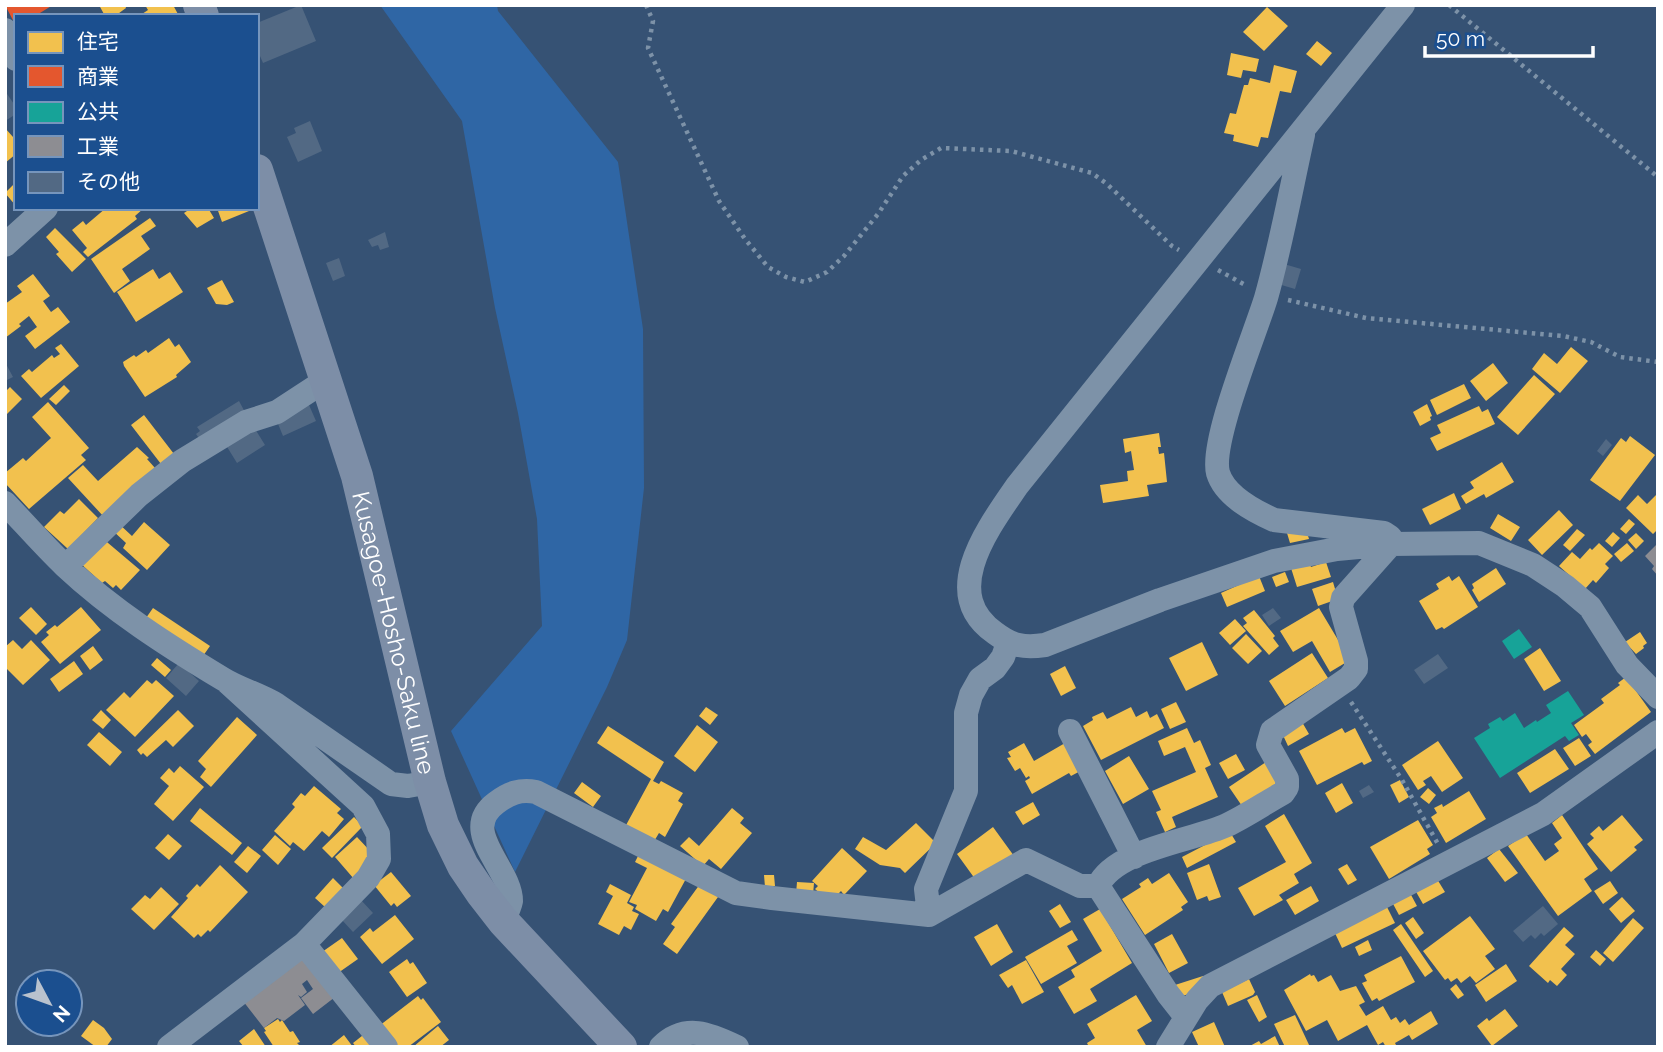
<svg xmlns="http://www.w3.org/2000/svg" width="1663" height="1052" font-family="Raleway,'Noto Sans JP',sans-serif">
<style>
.green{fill:#2f66a5}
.homes{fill:#f2c14e}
.shops{fill:#e4572e}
.public{fill:#17a398}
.industry{fill:#8d8d92}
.building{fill:#526984}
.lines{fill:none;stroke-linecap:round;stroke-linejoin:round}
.path{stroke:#7d92a8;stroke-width:4.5;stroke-dasharray:3.5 5;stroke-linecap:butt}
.minor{stroke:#7d92a8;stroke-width:24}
.major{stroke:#7d8ea7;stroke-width:32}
.labels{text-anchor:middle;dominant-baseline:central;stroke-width:7;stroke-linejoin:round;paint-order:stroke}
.street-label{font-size:24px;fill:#fff;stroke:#1b4f8f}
</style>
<rect width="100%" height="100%" fill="#365274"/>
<!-- green -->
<path class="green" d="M380 5H497L498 11 618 162 643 329 644 488 627 640 607 687 515 872 451 731 542 626 537 519 518 413 495 308 462 121Z"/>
<!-- homes -->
<path class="homes" d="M99 5H125L126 8 115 16H105Z
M145 5H173L179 16H139L148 10Z
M1267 7 1288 26 1264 51 1243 32Z
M1317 41 1332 53 1321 66 1306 54Z
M1231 53 1259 59 1256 72 1243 70 1241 78 1227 75Z
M1274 65 1297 71 1291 93 1280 91 1268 138 1261 137 1258 147 1233 141 1234 135 1224 133 1230 113 1236 114 1244 85H1248L1250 78 1270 83Z
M5 128 13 137 16 135V154L5 163Z
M16 182V206L5 193Z
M106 208H144L135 216 137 219 88 257 83 252 87 248 72 230 83 221 86 225Z
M185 208H208L214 218 197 228 184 213 187 211Z
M217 208H248L249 211 222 222Z
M150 218 156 226 141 236 150 249 122 269 130 281 114 293 91 259Z
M55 228 86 259 72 272 56 254 59 252 46 237Z
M153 269 159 279 170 272 183 292 136 322 117 292Z
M33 274 50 296 43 301 51 312 58 307 70 322 35 349 25 336 37 327 29 316 19 324 21 326 5 338V304L22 292 17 286Z
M222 280 234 302 227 305 216 304 207 288Z
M169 338 175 347 179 344 191 362 176 375 177 377 145 397 124 366 123 362 134 355 136 357 146 350 148 353Z
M61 344 79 366 41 398 21 376 29 369 32 372 52 355 54 358 60 354 55 348Z
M1571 347 1588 361 1560 393 1532 369 1544 353 1557 364Z
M1493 363 1508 383 1486 401 1470 381Z
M1534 375 1555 394 1518 435 1497 417Z
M1464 384 1471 398 1437 415 1430 400Z
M64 385 70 391 56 405 49 399Z
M10 387 22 399 5 416V392Z
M48 402 89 448 81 455 86 460 29 509 5 483V473L23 458 26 461 51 438 32 417Z
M1427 404 1432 416 1430 417 1431 420 1420 426 1413 412Z
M1479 406 1482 412 1488 409 1495 424 1437 451 1430 438 1441 433 1437 425Z
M144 415 174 454 161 464 131 425Z
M1159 433 1161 447H1158L1159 454 1164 453 1167 482 1147 485 1149 496 1103 503 1100 485 1128 481 1127 471 1134 470 1131 451 1125 453 1123 439Z
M1630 436 1655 455 1620 501 1590 480 1621 438 1626 442Z
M137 447 149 458 147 459 155 468 104 517 68 478 83 465 98 481Z
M1502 462 1514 482 1486 498 1484 494 1466 504 1461 496 1474 488 1470 482Z
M1454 493 1461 509 1430 525 1422 509Z
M1658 493V529L1653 534 1626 508 1638 495 1647 504Z
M79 499 98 518 68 549 44 527 60 511 64 514Z
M1559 510 1573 525 1542 555 1528 540Z
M1498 514 1520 527 1511 541 1490 528Z
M1629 519 1635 524 1626 534 1620 529Z
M117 522 132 536 144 522 170 545 147 570 123 548 126 543 111 529Z
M1306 529 1309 539 1290 543 1287 533Z
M1577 529 1585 535 1570 551 1563 545Z
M1613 532 1620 538 1612 547 1605 541Z
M1636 533 1644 541 1636 549 1628 540Z
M101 537 140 570 121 590 116 585 113 588 105 581 102 583 80 563Z
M1599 543 1613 556 1605 564 1609 568 1596 583 1593 580 1585 589 1559 566 1572 552 1580 559 1590 548 1592 550Z
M1627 543 1634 551 1621 562 1614 554Z
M1309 562 1311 567 1326 562 1331 577 1297 587 1291 568Z
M1496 568 1506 584 1479 602 1472 590 1474 588 1472 584Z
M1285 572 1289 582 1276 587 1272 577Z
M1259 576 1265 591 1227 607 1221 593Z
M1449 576 1452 581 1459 576 1478 607 1444 629 1442 627 1436 630 1419 601 1439 589 1436 584Z
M1333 582 1338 599 1318 606 1312 589Z
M31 607 47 624 36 635 19 618Z
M81 607 101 630 60 664 41 642 49 635 46 632 55 625 57 627Z
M153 608 210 646 203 656 146 618Z
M1319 608 1350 660 1330 672 1312 641 1293 652 1280 631Z
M1254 610 1275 636 1273 638 1279 646 1269 655 1243 626 1247 623 1243 618Z
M1235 619 1246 631 1230 645 1219 633Z
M1640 632 1647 643 1643 646 1644 648 1636 654 1625 642Z
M1246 634 1262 651 1248 664 1232 648Z
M13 640 22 649 31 640 50 660 23 685 5 667V647Z
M1202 642 1218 675 1186 691 1169 658Z
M93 646 103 660 90 670 80 656Z
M1540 648 1561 681 1544 691 1524 659Z
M1312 653 1328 678 1285 706 1269 681Z
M157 658 171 670 165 677 151 665Z
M74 661 83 674 59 692 50 679Z
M1065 666 1076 688 1061 696 1050 674Z
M1626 677 1651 712 1595 754 1588 745 1592 742 1586 734 1582 737 1574 725 1604 703 1601 699 1620 685 1618 683Z
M147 680 152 684 156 680 174 696 135 737 106 710 124 692 130 698Z
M1176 702 1186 722 1170 729 1161 709Z
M706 707 718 715 710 725 699 716Z
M1131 707 1136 717 1147 711 1150 718 1157 714 1164 728 1101 760 1083 726 1093 720 1092 717 1103 712 1107 719Z
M101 710 111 720 103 729 92 720Z
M178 710 194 726 173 747 166 740 147 757 143 753 141 755 137 750Z
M237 717 257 735 211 787 200 777 206 769 198 761Z
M1302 722 1309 734 1288 746 1282 733Z
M697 725 718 742 695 772 674 756Z
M608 726 664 762 653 781 659 784 661 781 683 793 678 801 683 804 665 837 659 833 653 843 625 827 651 779 597 743Z
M1187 728 1194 743 1200 740 1211 765 1205 768 1218 797 1172 817 1176 827 1165 832 1156 812 1161 810 1152 791 1196 772 1185 747 1164 756 1158 741Z
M1342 728 1345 733 1355 728 1372 761 1364 765 1362 762 1317 785 1299 751Z
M99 732 122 752 110 766 87 745Z
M1579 738 1591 756 1575 766 1563 748Z
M1072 739 1086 768 1071 776 1069 773 1032 794 1025 781 1030 778 1029 776 1026 778 1020 768 1015 771 1007 758 1011 757 1008 752 1024 743 1034 761Z
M1438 741 1463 778 1442 792 1431 776 1423 781 1426 785 1418 790 1402 765Z
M1555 749 1569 769 1530 793 1517 773Z
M1236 754 1245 770 1228 779 1219 763Z
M1129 756 1149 789 1123 804 1105 771Z
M1266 762 1280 781 1242 806 1229 787Z
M180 766 204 787 173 821 154 804 169 786 160 778 169 768 174 773Z
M1400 780 1409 797 1399 803 1390 785Z
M582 782 601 796 593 807 574 793Z
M1342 783 1353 803 1336 813 1325 793Z
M314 786 341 809 337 813 344 819 329 837 322 831 304 851 293 842 290 846 274 831 295 807 292 804 301 793 305 796Z
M1428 788 1436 795 1429 804 1420 797Z
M1469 791 1486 819 1446 843 1431 817 1437 813 1434 808 1442 804 1443 807Z
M1033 802 1040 815 1023 825 1015 812Z
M200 808 242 843 232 855 190 821Z
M732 808 744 818 740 823 752 833 721 869 709 859 703 866 680 846 689 837 699 846Z
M1284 814 1312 863 1294 874 1299 883 1279 895 1283 900 1254 916 1238 888 1286 862 1265 826Z
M1562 815 1598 869 1584 879 1592 891 1558 916 1508 846 1526 834 1545 861 1559 851 1554 844 1562 838 1552 823Z
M1622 815 1643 840 1634 847 1637 850 1611 872 1587 844 1594 838 1590 834 1599 826 1603 831Z
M354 817 363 826 332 858 322 848Z
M1418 820 1433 845 1427 849 1430 854 1389 879 1370 847Z
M916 823 936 843 905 873 900 868 880 865 855 849 863 837 886 850Z
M993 827 1014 856 978 883 957 854Z
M1230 832 1236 842 1187 868 1182 857Z
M168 834 182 846 169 860 155 848Z
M275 835 291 849 278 865 262 850Z
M357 837 371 852 354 879 335 857Z
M248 846 261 856 247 873 234 862Z
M842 848 867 871 844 895 841 891 834 898 824 897 815 889 818 886 812 881Z
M1499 849 1518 873 1505 882 1487 858Z
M641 850 688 875 668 912 663 909 656 921 635 909 637 905 629 902 647 868 635 862Z
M1209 864 1221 897 1209 901 1207 896 1197 900 1187 873Z
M1347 864 1357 880 1348 885 1338 869Z
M220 865 248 892 210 932 208 930 201 937 198 934 194 938 171 917 188 898 186 896 197 884 200 887Z
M391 872 411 896 397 907 394 903 391 906 374 885Z
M1169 873 1188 902 1181 907 1183 910 1145 935 1122 899 1141 887 1139 884 1148 878 1152 884Z
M764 875H774L775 886 765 887Z
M333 878 343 888 325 907 315 898Z
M1437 879 1445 892 1423 904 1415 890Z
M1610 881 1618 893 1603 904 1594 891Z
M797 882 814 883 813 895 796 894Z
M610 884 631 895 627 903 634 907 632 911 639 914 631 930 624 926 619 935 598 924 613 896 606 892Z
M700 884 718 897 677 954 663 944 675 927 671 924Z
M1311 886 1319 901 1295 915 1286 900Z
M161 887 179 904 154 930 131 909 145 895 150 899Z
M1410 893 1417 906 1399 915 1392 902Z
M1622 897 1635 911 1621 923 1609 909Z
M1060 904 1071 922 1060 928 1049 911Z
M1387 907 1395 923 1342 948 1334 931Z
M1100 909 1132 963 1090 989 1097 1001 1074 1014 1058 987 1075 977 1071 970 1102 951 1083 919Z
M395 915 414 939 382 964 360 937 370 928 373 932Z
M1470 916 1495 949 1485 956 1495 969 1476 983 1470 976 1461 983 1457 978 1451 982 1448 978 1445 980 1423 951Z
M1413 917 1424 933 1416 939 1405 923Z
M1633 918 1644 928 1613 962 1603 953Z
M997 924 1013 952 991 966 974 937Z
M1401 924 1433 971 1425 977 1393 930Z
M1564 927 1574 936 1565 945 1575 954 1561 969 1567 975 1557 986 1550 980 1548 983 1529 966Z
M1072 930 1078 940 1067 946 1077 963 1041 984 1025 957Z
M1172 934 1188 963 1169 973 1154 944Z
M342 938 358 959 338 973 322 952Z
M1368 940 1372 950 1359 956 1355 947Z
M1596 950 1606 959 1600 966 1590 957Z
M1401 956 1415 982 1379 1001 1377 998 1372 1001 1362 983 1367 981 1364 975Z
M407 959 410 964 413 962 427 983 407 997 389 972Z
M1026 960 1044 992 1022 1004 1012 985 1008 988 999 975Z
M1506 964 1517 981 1486 1002 1475 985Z
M1310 974 1311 976 1314 975 1318 982 1331 975 1340 991 1356 986 1365 1002 1359 1005 1366 1016 1383 1006 1391 1020 1396 1017 1400 1023 1405 1019 1409 1025 1431 1011 1438 1024 1412 1040 1409 1035 1395 1043 1397 1047H1386L1383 1042 1378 1045 1367 1025 1338 1041 1327 1020 1306 1031 1284 990Z
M1203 976V984L1192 993 1179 997 1175 985Z
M1249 979 1255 992 1253 995 1228 1006 1222 992Z
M1456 984 1464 995 1458 999 1450 989Z
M1136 995 1152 1021 1137 1030 1147 1047H1089L1087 1043 1095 1038 1087 1024Z
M1257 995 1267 1017 1259 1022 1247 1000Z
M418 996 421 1000 423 998 441 1022 408 1047H395L379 1026Z
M1505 1009 1518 1026 1492 1046 1477 1026 1487 1018 1489 1021Z
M1295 1015 1310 1047H1285L1274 1024Z
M278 1019 280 1022 282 1020 290 1032 293 1031 300 1042 297 1043 299 1045 274 1047 264 1032 266 1031 264 1028Z
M93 1020 104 1028 112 1039 106 1047H96L81 1036Z
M1214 1022 1225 1047H1199L1192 1032Z
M438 1026 449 1040 440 1047H413Z
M254 1029 266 1047H244L239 1041Z
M367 1032 380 1047H356L353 1043Z
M344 1035 353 1047H329Z
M1275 1036 1280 1047H1248L1259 1041 1261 1044Z"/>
<!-- shops -->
<path class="shops" d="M5 5H53L35 16H16V26Z"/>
<!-- public -->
<path class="public" d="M1519 629 1532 647 1514 659 1502 641Z
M1568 691 1584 715 1571 723 1579 735 1569 741 1565 736 1500 778 1474 738 1490 728 1488 724 1500 717 1503 721 1515 713 1524 728 1536 720 1537 722 1551 713 1546 705Z"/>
<!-- industry -->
<path class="industry" d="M1658 543V576L1652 569 1654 566 1645 556Z
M305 953 339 994 313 1014 301 998 313 989 307 980 302 984 307 992 301 997 298 995 305 1005 284 1021 277 1018 264 1028 243 1001Z"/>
<!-- building -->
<path class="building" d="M301 5 316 41 263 63 257 49V23Z
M5 91 16 107V114L5 121Z
M310 121 322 151 298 162 287 137 296 133 294 128Z
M385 232 389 247 380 250 378 245 372 247 368 240Z
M339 258 345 276 333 281 326 263Z
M1284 264 1301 269 1295 289 1278 284Z
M5 362 13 377 5 381Z
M239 401 246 414 201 441 196 434 200 431 197 427Z
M309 405 316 421 283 436 276 419Z
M252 424 265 445 237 463 224 442Z
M1606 439 1612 445 1603 456 1597 451Z
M1273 608 1281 618 1269 626 1262 615Z
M1438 654 1448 668 1424 684 1414 670Z
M179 663 199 681 186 696 166 678Z
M1369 785 1374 792 1363 798 1359 791Z
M361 900 373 913 353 932 341 919Z
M1543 906 1558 924 1544 936 1541 933 1535 939 1531 935 1523 942 1513 931Z"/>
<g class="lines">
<!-- path -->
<path class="path" d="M646 5 653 21 648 48 719 201 745 239 768 267 786 277 805 282 827 272 844 256 878 214 903 176 921 160 941 148 1011 151 1092 173 1107 184 1172 246 1179 250
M1449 5 1658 177
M1218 270 1247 286
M1288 300 1366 318 1563 336 1591 342 1620 357 1658 362
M1351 702 1402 780 1438 844"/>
<!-- minor -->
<path class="minor" d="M1403 5 1017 486C989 527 938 593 995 633 1012 646 1024 648 1045 645L1160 600 1274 561 1337 549 1391 544 1479 543 1533 565 1565 586 1590 607 1627 665 1658 697
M5 30 16 59
M5 245 46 208
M5 503C25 524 44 546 65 566 112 610 168 646 223 679 239 689 259 694 277 705L391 784 408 786 430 782
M66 566 139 495 182 461 246 422 277 412 326 380
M1070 731 1134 857
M1098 886C1115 849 1192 841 1227 825 1246 816 1265 803 1283 793L1287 787V779L1268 745 1272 731 1349 678 1356 669V661L1341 607 1343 598 1391 544 1390 537 1384 533 1274 520C1254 511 1225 496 1218 473 1210 442 1255 334 1266 298 1281 245 1291 189 1303 135
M929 915 926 889 966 791V713L971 695 980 679 995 668 1003 657 1008 643
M503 921C506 915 510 907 511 901 511 868 458 831 496 803 509 793 520 789 536 792L736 893 772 898 929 915 1026 860 1080 886H1098L1168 994 1186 1017
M304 944 386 1047
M169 1047 304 944 368 878 379 859 378 834 363 806 226 681
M661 1047C685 1023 710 1034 737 1047
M1168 1047 1197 1000 1210 986 1543 814 1658 732"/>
<!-- major -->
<g class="major">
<path d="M199 5 203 16"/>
<path id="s1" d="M257 170 357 476 430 782 443 825 463 866 482 894 503 921 621 1047"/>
</g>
</g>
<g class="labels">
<!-- street labels -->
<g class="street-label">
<text stroke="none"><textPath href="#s1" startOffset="483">Kusagoe-Hosho-Saku line</textPath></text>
</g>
</g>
<!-- border -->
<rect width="1663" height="1052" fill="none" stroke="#ffffff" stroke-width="14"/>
<!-- legend -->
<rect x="14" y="14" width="245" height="196" fill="#1b4f8f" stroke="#7695bc" stroke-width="2"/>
<rect x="28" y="32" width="35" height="21" fill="#f2c14e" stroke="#7695bc" stroke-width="2"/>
<text x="77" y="49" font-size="21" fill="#ffffff">住宅</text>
<rect x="28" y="66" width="35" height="21" fill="#e4572e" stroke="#7695bc" stroke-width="2"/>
<text x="77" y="84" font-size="21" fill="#ffffff">商業</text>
<rect x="28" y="102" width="35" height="21" fill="#17a398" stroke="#7695bc" stroke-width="2"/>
<text x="77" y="119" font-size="21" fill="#ffffff">公共</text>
<rect x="28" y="136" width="35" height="21" fill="#8d8d92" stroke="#7695bc" stroke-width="2"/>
<text x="77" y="154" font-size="21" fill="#ffffff">工業</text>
<rect x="28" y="172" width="35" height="21" fill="#526984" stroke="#7695bc" stroke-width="2"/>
<text x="77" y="189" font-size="21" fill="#ffffff">その他</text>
<!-- north arrow -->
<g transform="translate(49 1003) rotate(131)"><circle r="33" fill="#1b4f8f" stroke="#7695bc" stroke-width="2"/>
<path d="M0-5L12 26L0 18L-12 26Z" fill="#b9c2ce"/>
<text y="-10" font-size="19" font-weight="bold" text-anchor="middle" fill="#ffffff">N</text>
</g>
<!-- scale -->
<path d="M1425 46v10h168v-10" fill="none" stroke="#ffffff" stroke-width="3.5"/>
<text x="1436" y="46" font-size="21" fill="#ffffff" stroke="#1b4f8f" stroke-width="5" paint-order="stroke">50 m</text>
</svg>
